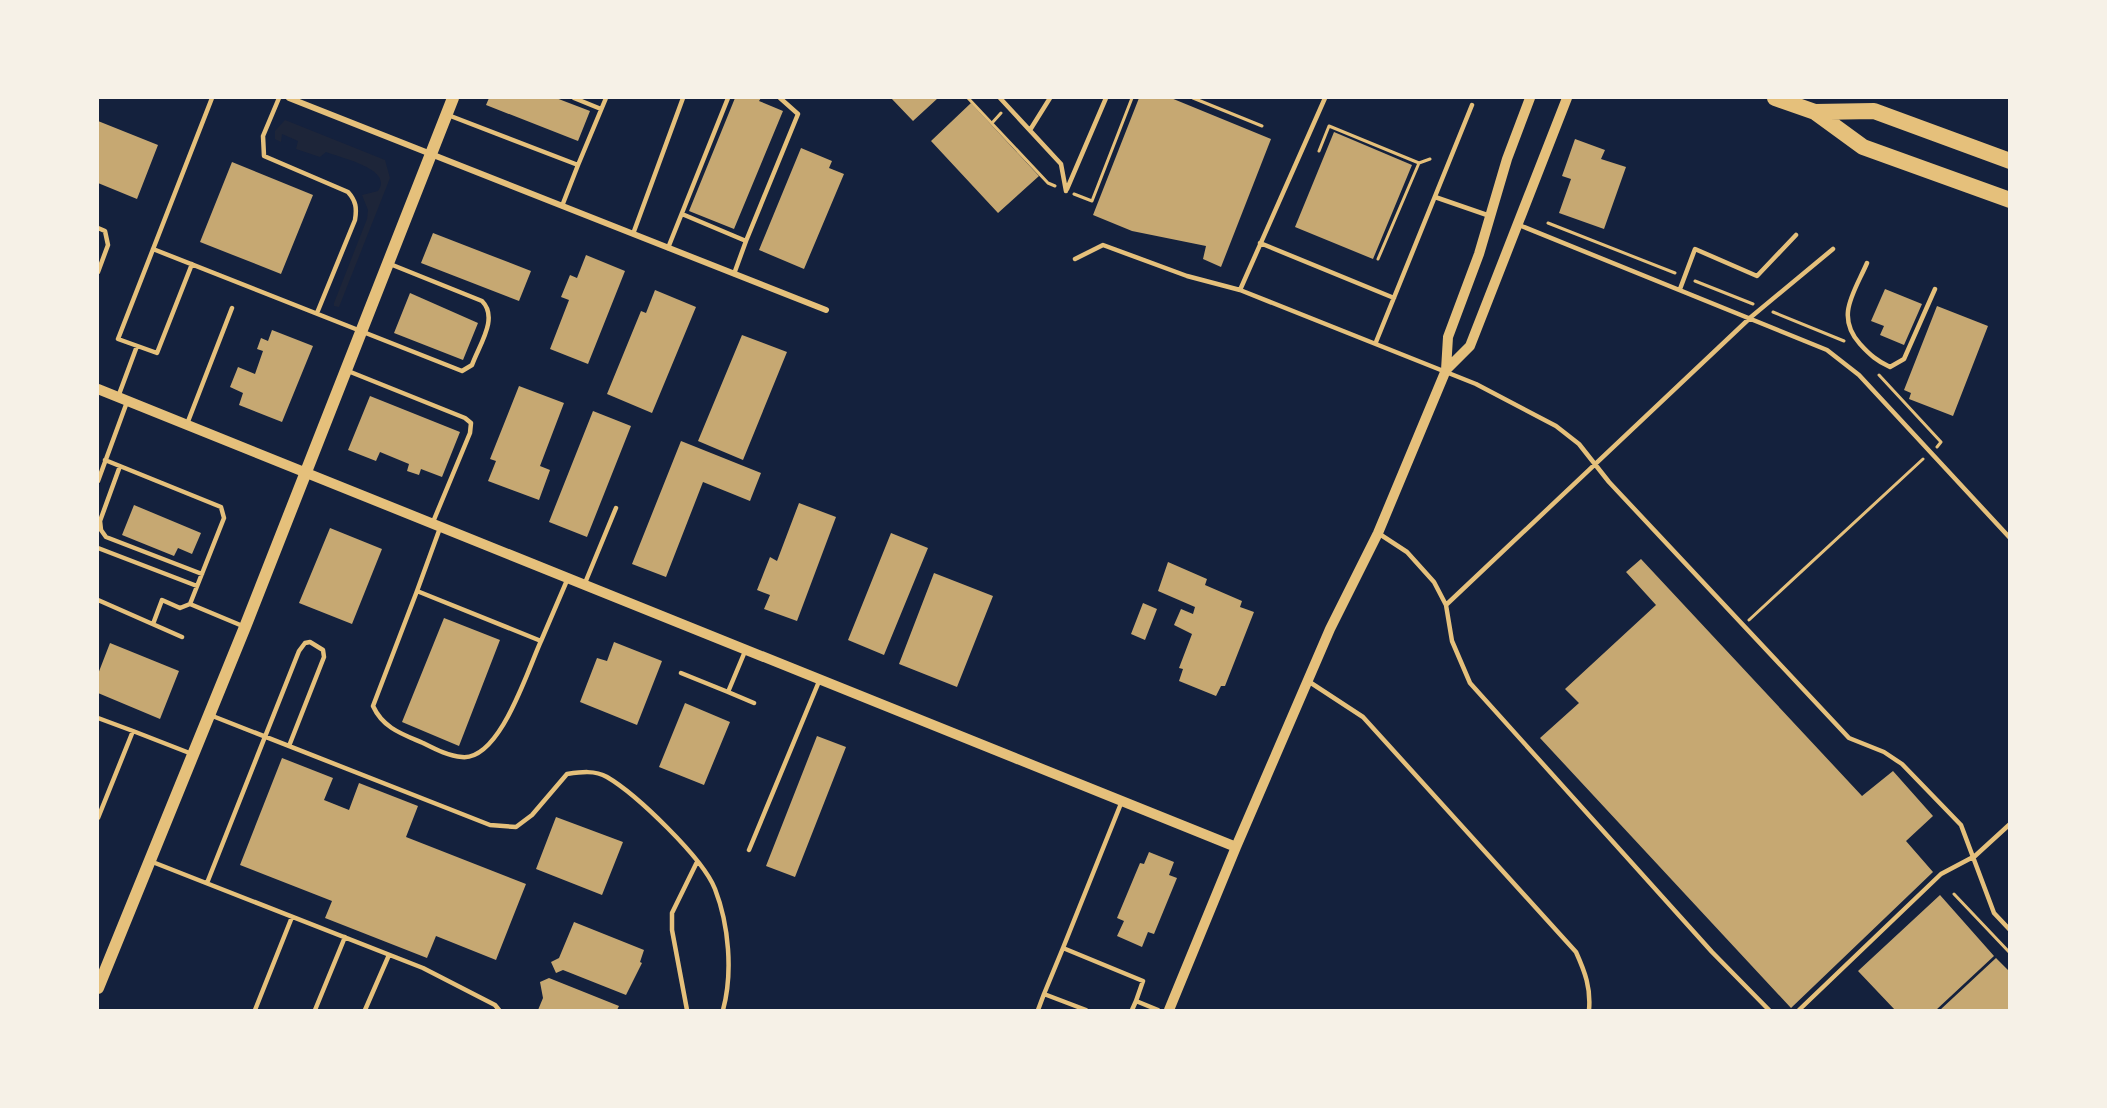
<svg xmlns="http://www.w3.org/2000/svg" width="2107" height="1108" font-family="'DM Sans',sans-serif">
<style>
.green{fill:#1d2539}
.building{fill:#c6a872}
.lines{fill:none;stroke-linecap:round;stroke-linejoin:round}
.path{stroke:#e5c07b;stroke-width:3}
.service{stroke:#e5c07b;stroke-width:4.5}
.minor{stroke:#e5c07b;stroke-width:6}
.tertiary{stroke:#e5c07b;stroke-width:10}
.secondary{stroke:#e5c07b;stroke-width:12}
.trunk{stroke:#e5c07b;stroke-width:16}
</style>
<rect width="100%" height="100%" fill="#14213d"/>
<!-- green -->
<path class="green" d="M285 120 385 160 390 178 339 307 334 306V303L367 219 368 210 362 195 378 191C394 169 341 158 326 152L320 157 296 149 298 141 282 134 281 142 275 139V131Z"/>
<!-- building -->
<path class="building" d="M489 98H556L590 111 578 141 486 105Z
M735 98H761L759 101 783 111 734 229 689 211Z
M891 98H938L913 121Z
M1139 98H1171L1271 139 1221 267 1203 259 1206 246 1132 231 1093 215Z
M971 103 1039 176 998 213 931 141Z
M98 121 158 145 137 199 98 183Z
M1334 132 1412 165 1373 259 1295 227Z
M1575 139 1605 150 1601 159 1626 167 1604 229 1559 213 1571 179 1562 176Z
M801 148 832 161 829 168 844 174 804 269 759 250Z
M232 162 313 195 281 274 200 242Z
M433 233 531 271 519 301 421 263Z
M586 255 625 271 588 364 550 349 569 300 561 297 570 275 577 278Z
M1885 289 1922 304 1904 345 1880 335 1884 326 1871 321Z
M655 290 696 307 652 413 607 394 641 311 646 313Z
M410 293 478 323 463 360 394 333Z
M1937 306 1988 326 1953 416 1909 399 1911 393 1904 390Z
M272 330 313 346 282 422 239 405 243 393 230 387 238 367 255 374 263 351 257 349 261 338 268 341Z
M742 335 787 352 743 460 698 441Z
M519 386 564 403 540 466 550 470 539 500 488 481 496 461 490 459Z
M370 396 460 432 442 477 421 469 419 475 407 471 409 464 380 452 376 461 348 450Z
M593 411 631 426 587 537 549 522Z
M681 441 761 473 750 501 703 482 666 577 632 564Z
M799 503 836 517 797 621 764 609 770 595 757 590 770 557 777 561Z
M134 505 201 533 192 554 178 548 174 556 122 535Z
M330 528 382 549 352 624 299 603Z
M891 533 928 548 884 655 848 640Z
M1641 559 1862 796 1893 771 1933 816 1906 841 1933 872 1791 1008 1540 738 1579 703 1565 689 1656 605 1626 572Z
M1168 562 1207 579 1205 585 1242 601 1240 607 1254 612 1225 686H1221L1216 696 1179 681 1183 669 1179 668 1192 634 1174 625 1181 609 1193 614 1195 607 1158 591Z
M934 573 993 596 957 687 899 664Z
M1143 603 1157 609 1145 640 1131 634Z
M444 618 500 640 459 746 402 722Z
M614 642 662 661 637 725 580 702 597 658 607 661Z
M110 643 179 671 160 719 98 693V674Z
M685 703 730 722 704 785 659 767Z
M817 736 846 747 795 877 766 866Z
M282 758 333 778 324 800 349 810 359 783 418 806 406 837 526 884 496 960 436 936 427 958 325 918 332 901 240 865Z
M556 817 623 842 602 895 536 869Z
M1149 852 1174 862 1169 875 1177 878 1154 934 1148 932 1142 947 1117 936 1124 921 1117 918 1140 863 1144 864Z
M1940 895 1994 956 1936 1010H1895L1858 971Z
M574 922 644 950 640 962 642 963 626 995 563 970 556 973 551 962 559 958Z
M1996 958 2010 972V1010H1940Z
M549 978 619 1006 617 1010H538L543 998 540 982Z"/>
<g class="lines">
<!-- path -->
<path class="path" d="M968 98 1048 183 1055 186
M1193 98 1262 126
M992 123 1001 113
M1319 151 1329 126 1419 163 1378 259
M1419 163 1430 159
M1074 194 1092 201 1132 98
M1548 223 1675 273
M1695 281 1753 304
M1773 312 1844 341
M1879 375 1941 442 1937 447
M1749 620 1923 459
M1954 894 2010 953"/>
<!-- service -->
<path class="service" d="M279 98 263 136 264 156 348 192C356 201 357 208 355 220L317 313
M574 98 601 109
M1000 98 1061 164 1066 191
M448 115 578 165 562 206
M1030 130 1050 98
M578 165 606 98
M1067 189 1106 98
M1435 197 1490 216
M682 214 746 241 798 114 780 98
M1519 225 1827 350 1859 375 2010 538
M98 228 105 231 108 245 98 272
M633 234 683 98
M1260 243 1394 298
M668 248 728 98
M153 249 462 371 472 365C479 345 499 318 482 301L390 264
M1075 259 1103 245 1187 276 1240 290 1476 384 1556 426 1579 444 1609 482 1849 738 1884 752 1902 764 1961 825 1994 913 2010 930
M1867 263C1854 293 1835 316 1860 344 1870 355 1877 361 1890 367L1904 359 1935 289
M192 264 157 353 118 339 212 98
M734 274 746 241
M1680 289 1695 249 1757 276 1796 235
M1240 290 1325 98
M1376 342 1472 105
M348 371 465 418 471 423 470 433 433 522
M118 397 137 346
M187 424 232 308
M105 460 221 507 224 518 190 604 180 608 162 600 153 624
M120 466 100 521 101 530 106 537 202 574
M98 481 127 402
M440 528 417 591 541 641 568 578
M1378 533 1407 552 1434 582 1446 605 1452 641 1470 683 1712 952 1769 1010
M98 548 197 586
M585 583 616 508
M417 591 373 706C383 728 402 734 423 743 435 749 448 756 462 757 500 761 528 669 541 641
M98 600 182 637
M190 604 245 627
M1446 605 1751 317 1833 249
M681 673 728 692 746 649
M1308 681 1363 717 1576 952C1585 972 1591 988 1589 1010
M728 692 754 703
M210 715 490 825 516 827 532 815 567 774C581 772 595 770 607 777 636 794 703 858 715 889 729 925 733 973 723 1010
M98 718 133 731
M1122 801 1063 948 1143 981 1136 1001 1158 1010
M98 818 133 731 192 754
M749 850 820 679
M150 861 423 968 495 1005 499 1010
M207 883 299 651 305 643 310 642 323 650 324 657 289 746
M1044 994 1063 948
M255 1010 292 917
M315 1010 345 937
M365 1010 389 955
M687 1010 672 930V913L697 862
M1038 1010 1044 994 1086 1010
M1132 1010 1136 1001
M1799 1010 1941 874 1975 856 2010 824"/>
<!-- minor -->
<path class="minor" d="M289 98 826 310"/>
<!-- tertiary -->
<path class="tertiary" d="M1446 370 1470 346 1567 98
M98 389 1236 847
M1169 1010 1236 847 1330 629 1378 533 1446 370 1448 337 1479 254 1507 159 1530 98"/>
<!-- secondary -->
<path class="secondary" d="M98 988 245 627 453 98"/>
<!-- trunk -->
<path class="trunk" d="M1775 98 1815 112 1863 147 2010 200
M1815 112 1874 111 2010 161"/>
</g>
<!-- border -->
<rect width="2107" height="1108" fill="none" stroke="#f6f1e7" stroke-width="198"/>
</svg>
